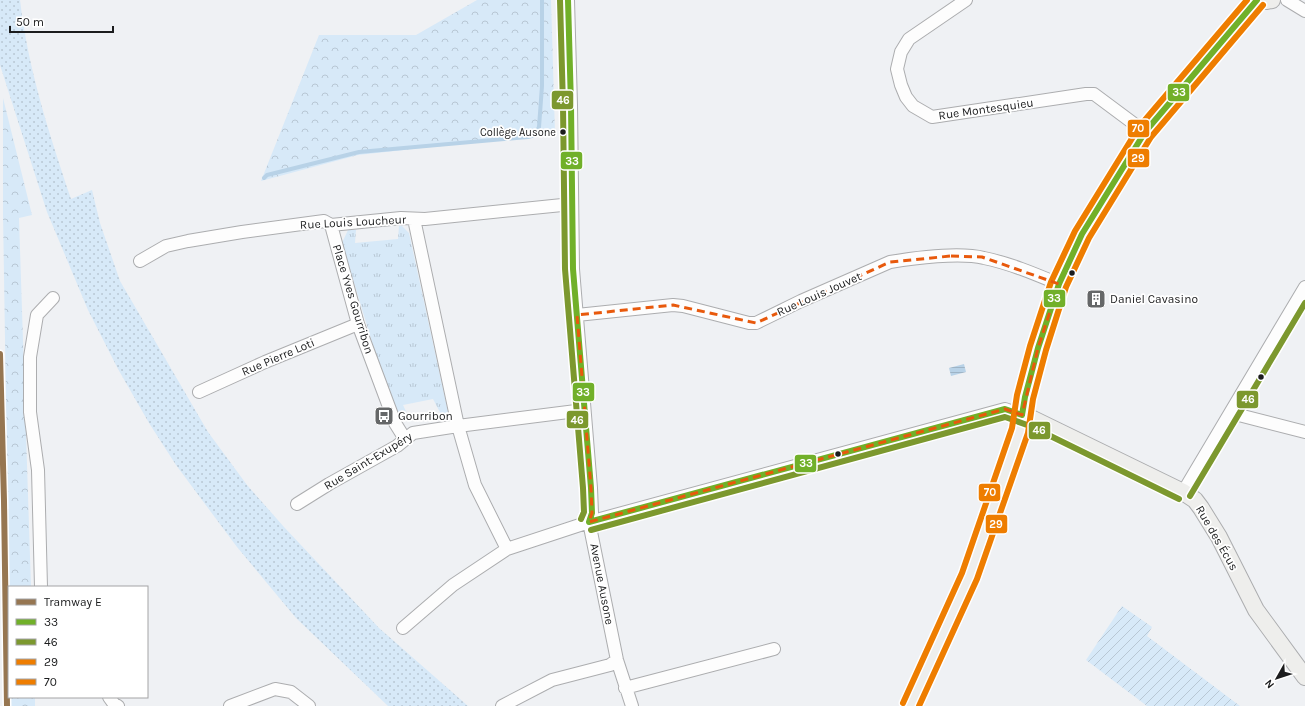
<svg xmlns="http://www.w3.org/2000/svg" width="1305" height="706" font-family="Karla,sans-serif">
<style>
.grass{fill:url(#grass-tufts)}
.forest{fill:url(#forest-crowns)}
.park{fill:url(#park-dots)}
.garden{fill:url(#garden-furrows)}
.water{fill:url(#water-rules)}
.lines{fill:none;stroke-linecap:round;stroke-linejoin:round}
.stream{stroke:#b8d2e7;stroke-width:4}
.street-casing{stroke:#acadaf;stroke-width:14}
.secondary-casing{stroke:#acadaf;stroke-width:18}
.street{stroke:#fdfdfd;stroke-width:12}
.secondary{stroke:#eeeeec;stroke-width:16}
.bus-1-casing{stroke:#fff;stroke-width:9}
.bus-2-casing{stroke:#fff;stroke-width:9}
.bus-3-casing{stroke:#fff;stroke-width:9}
.bus-4-casing{stroke:#fff;stroke-width:9}
.bus-1{stroke:#71b029;stroke-width:6}
.bus-2{stroke:#7c982e;stroke-width:6}
.bus-3{stroke:#ee7d00;stroke-width:6}
.bus-4{stroke:#ee7d00;stroke-width:6}
.tram-1-casing{stroke:#fff;stroke-width:9}
.tram-1{stroke:#967651;stroke-width:6}
.marked{fill:none;stroke:#e8590c;stroke-width:3;stroke-dasharray:8 5;stroke-linejoin:round}
.bus-dot{fill:#1b1c1d;stroke:#fff;stroke-width:1.5}
.labels{text-anchor:middle;dominant-baseline:central;stroke-width:3.5;stroke-linejoin:round;paint-order:stroke}
.bus-label{font-size:11px;fill:#1b1c1d;stroke:#fff;text-anchor:end}
.street-label{font-size:12px;fill:#1b1c1d;stroke:#fff}
.poi-label{font-size:12px;fill:#1b1c1d;stroke:#fff;text-anchor:start}
.line-badge{stroke:#fff;stroke-width:1.5}
.badge-label{font-size:11px;text-anchor:middle;font-weight:bold;fill:#fff}
</style>
<defs>
<pattern id="grass-tufts" width="24" height="20" patternUnits="userSpaceOnUse"><rect width="24" height="20" fill="#d7e9f8"/><path d="M3 7l-1-3M5 7V3M7 7l1-3M15 17l-1-3M17 17v-4M19 17l1-3" fill="none" stroke="#b8c7d4"/></pattern>
<pattern id="forest-crowns" width="20" height="18" patternUnits="userSpaceOnUse"><rect width="20" height="18" fill="#d7e9f8"/><path d="M2 6a3 3 0 1 1 6 0M12 15a3 3 0 1 1 6 0" fill="none" stroke="#b8c7d4"/></pattern>
<pattern id="park-dots" width="8" height="8" patternUnits="userSpaceOnUse"><rect width="8" height="8" fill="#d7e9f8"/><path d="M2 2h.1M6 6h.1" fill="none" stroke="#b8c7d4" stroke-width="1.8" stroke-linecap="round"/></pattern>
<pattern id="garden-furrows" width="10" height="10" patternUnits="userSpaceOnUse"><rect width="10" height="10" fill="#d7e9f8"/><path d="M-1 1l2-2M0 10L10 0M9 11l2-2" fill="none" stroke="#b8c7d4"/></pattern>
<pattern id="water-rules" width="6" height="5" patternUnits="userSpaceOnUse"><rect width="6" height="5" fill="#b8d2e7"/><path d="M0 2.5h6" fill="none" stroke="#9eb4c6"/></pattern>
</defs>
<rect width="100%" height="100%" fill="#eff1f4"/>
<!-- grass -->
<path class="grass" d="M399 226H402L409 233 448 412 443 418 433 399 403 405 411 422 401 419 397 414 382 375 342 243 348 230H356L355 243 398 239Z"/>
<!-- forest -->
<path class="forest" d="M477 0H551L555 133 534 134 525 137 358 155 261 181 319 35H416Z
M3 98 32 215 19 218 31 587H9L3 214Z
M11 697H35V706H11Z"/>
<!-- park -->
<path class="park" d="M0 0H20C28 69 49 133 71 199L92 190 100 223 120 281 208 432 247 485 284 527 379 628 468 706H388L296 618 237 547 176 465 149 423 118 369 88 310 47 212 0 65Z"/>
<!-- garden -->
<path class="garden" d="M1122 606 1152 627 1147 636 1240 706H1147L1086 660Z"/>
<!-- water -->
<path class="water" d="M964 364 966 372 951 376 949 368Z"/>
<g class="lines">
<!-- stream -->
<path class="stream" d="M264 178 267 175 359 152 528 137 535 135 539 127 542 86V0"/>
<!-- street casing -->
<g class="street-casing">
<path id="street" d="M568 0 571 105 573 269 591 488 592 513 589 522 617 660 632 706
M966 0 909 39 901 52 897 69 901 85 906 97 913 106 932 117 1086 94H1094L1145 132
M1287 0 1305 11
M414 219 458 426 475 485 507 549
M331 225 358 324 395 423 405 439
M140 261 166 246 188 241 242 232 324 221 331 225 401 218 425 219 572 204
M577 315 673 305 683 306 749 323H756L801 301 890 262C914 258 960 252 984 258 1009 263 1035 274 1059 284
M199 392 265 362 358 324
M1231 413 1305 432
M1183 492 1305 287
M297 504 329 484 397 446 413 433 458 426 584 410
M41 587 38 470 30 412V357L37 315 53 298
M403 628 453 585 507 549 589 522 1005 409 1022 415
M625 688 774 649
M109 697 114 704 118 706
M230 706 275 689 291 692 309 706
M502 706 552 680 610 665 617 660"/>
</g>
<!-- secondary casing -->
<g class="secondary-casing">
<path id="secondary" d="M1259 0 1266 1 1272 0
M1022 415 1033 419 1183 492 1195 500 1201 508 1219 537 1256 610 1305 677
M910 706 969 576 1020 430 1025 397 1038 348 1059 284 1082 234 1145 132 1257 0"/>
</g>
<!-- street -->
<use href="#street" class="street"/>
<!-- secondary -->
<use href="#secondary" class="secondary"/>
<!-- bus-1 casing -->
<g class="bus-1-casing">
<path id="bus-1" d="M568 0 571 105 573 269 591 488 592 513 589 522
M1022 415 1025 397 1038 348 1059 284 1082 234 1145 132 1257 0
M589 522 1005 409 1022 415"/>
</g>
<!-- bus-2 casing -->
<g class="bus-2-casing">
<path id="bus-2" d="M560 0 563 105 565 269 583 488 584 512 581 519
M1190 496 1305 303
M591 530 1005 417 1030 426 1179 499"/>
</g>
<!-- bus-3 casing -->
<g class="bus-3-casing">
<path id="bus-3" d="M919 706 977 579 1028 433 1033 399 1046 350 1066 287 1089 238 1151 137 1263 5"/>
</g>
<!-- bus-4 casing -->
<g class="bus-4-casing">
<path id="bus-4" d="M903 703 962 573 1012 428 1017 395 1030 346 1051 282 1075 231 1139 127 1247 0"/>
</g>
<!-- bus-1 -->
<use href="#bus-1" class="bus-1"/>
<!-- bus-2 -->
<use href="#bus-2" class="bus-2"/>
<!-- bus-3 -->
<use href="#bus-3" class="bus-3"/>
<!-- bus-4 -->
<use href="#bus-4" class="bus-4"/>
<!-- tram-1 casing -->
<g class="tram-1-casing">
<path id="tram-1" d="M0 354 4 501 7 706"/>
</g>
<!-- tram-1 -->
<use href="#tram-1" class="tram-1"/>
</g>
<!-- marked area -->
<path class="marked" d="M951 256 982 257 1059 284 1038 348 1022 415 1005 409 589 522 592 513 591 488 577 315 673 305 756 323 890 262Z"/>
<!-- icons -->
<defs>
<g id="building-square" transform="scale(1)"><rect x="-9" y="-9" width="18" height="18" rx="4" fill="#656768" stroke="#fff"/><path d="M-4-6H4V6H1V3H-1V6H-4ZM-2.5-4.3h1.7v1.8h-1.7ZM.8-4.3h1.7v1.8H.8ZM-2.5-1h1.7V.8h-1.7ZM.8-1h1.7V.8H.8Z" fill="#fff"/></g>
<g id="bus-square" transform="scale(1)"><rect x="-9" y="-9" width="18" height="18" rx="4" fill="#656768" stroke="#fff"/><path d="M-5-6H5V4H4V6H2V4H-2V6H-4V4H-5ZM-3.5-4V0h7V-4ZM-3.5 1.2v1.5H-2V1.2ZM2 1.2v1.5H3.5V1.2Z" fill="#fff"/></g>
</defs>
<g fill-rule="evenodd">
<use href="#building-square" x="1096" y="299"/>
<use href="#bus-square" x="384" y="416"/>
</g>
<!-- markers -->
<g class="bus-dot">
<circle cx="563" cy="132" r="3.5"/>
<circle cx="1072" cy="273" r="3.5"/>
<circle cx="1261" cy="377" r="3.5"/>
<circle cx="838" cy="454" r="3.5"/>
</g>
<g class="labels">
<!-- bus labels -->
<g class="bus-label">
<text x="556" y="132">Collège Ausone</text>
</g>
<!-- street labels -->
<g class="street-label">
<text transform="translate(986 109) rotate(-8)">Rue Montesquieu</text>
<text transform="translate(353 222) rotate(-3)">Rue Louis Loucheur</text>
<text transform="translate(819 294) rotate(-24)">Rue Louis Jouvet</text>
<text transform="translate(353 299) rotate(73)">Place Yves Gourribon</text>
<text transform="translate(278 357) rotate(-23)">Rue Pierre Loti</text>
<text transform="translate(368 461) rotate(-31)">Rue Saint-Exupéry</text>
<text transform="translate(1217 538) rotate(60)">Rue des Écus</text>
<text transform="translate(602 584) rotate(79)">Avenue Ausone</text>
</g>
<!-- poi labels -->
<g class="poi-label">
<text x="1110" y="299">Daniel Cavasino</text>
<text x="398" y="416">Gourribon</text>
</g>
</g>
<g class="line-badge">
<rect x="1167" y="83" width="23" height="19" rx="4" fill="#71b029"/>
<rect x="551" y="90" width="23" height="20" rx="4" fill="#7c982e"/>
<rect x="1127" y="119" width="23" height="19" rx="4" fill="#ee7d00"/>
<rect x="1127" y="148" width="23" height="20" rx="4" fill="#ee7d00"/>
<rect x="560" y="151" width="23" height="19" rx="4" fill="#71b029"/>
<rect x="1043" y="289" width="23" height="19" rx="4" fill="#71b029"/>
<rect x="572" y="382" width="23" height="20" rx="4" fill="#71b029"/>
<rect x="1236" y="390" width="23" height="19" rx="4" fill="#7c982e"/>
<rect x="566" y="410" width="23" height="19" rx="4" fill="#7c982e"/>
<rect x="1028" y="421" width="23" height="19" rx="4" fill="#7c982e"/>
<rect x="794" y="454" width="23" height="19" rx="4" fill="#71b029"/>
<rect x="978" y="483" width="23" height="19" rx="4" fill="#ee7d00"/>
<rect x="985" y="514" width="23" height="20" rx="4" fill="#ee7d00"/>
</g>
<g class="badge-label">
<text x="1179" y="96">33</text>
<text x="563" y="104">46</text>
<text x="1138" y="132">70</text>
<text x="1138" y="162">29</text>
<text x="572" y="165">33</text>
<text x="1054" y="302">33</text>
<text x="583" y="396">33</text>
<text x="1248" y="403">46</text>
<text x="577" y="424">46</text>
<text x="1039" y="434">46</text>
<text x="806" y="467">33</text>
<text x="990" y="496">70</text>
<text x="996" y="528">29</text>
</g>
<!-- legend -->
<rect x="8" y="586" width="140" height="112" fill="#ffffff" stroke="#a4a4a5"/>
<rect x="16" y="599" width="20" height="6" fill="#967651" stroke="#a4a4a5"/>
<text x="44" y="606" font-size="12" fill="#1b1c1d">Tramway E</text>
<rect x="16" y="619" width="20" height="6" fill="#71b029" stroke="#a4a4a5"/>
<text x="44" y="626" font-size="12" fill="#1b1c1d">33</text>
<rect x="16" y="639" width="20" height="6" fill="#7c982e" stroke="#a4a4a5"/>
<text x="44" y="646" font-size="12" fill="#1b1c1d">46</text>
<rect x="16" y="659" width="20" height="6" fill="#ee7d00" stroke="#a4a4a5"/>
<text x="44" y="666" font-size="12" fill="#1b1c1d">29</text>
<rect x="16" y="679" width="20" height="6" fill="#ee7d00" stroke="#a4a4a5"/>
<text x="44" y="686" font-size="12" fill="#1b1c1d">70</text>
<!-- north arrow -->
<g transform="translate(1277 678) rotate(231)" stroke="#ffffff" stroke-width="3" paint-order="stroke">
<path d="M0-3L7 15L0 10L-7 15Z" fill="#1b1c1d"/>
<text y="-6" font-size="11" font-weight="bold" text-anchor="middle" fill="#1b1c1d">N</text>
</g>
<!-- scale -->
<path d="M10 26v6h103v-6" fill="none" stroke="#1b1c1d" stroke-width="2"/>
<text x="16" y="26" font-size="12" fill="#1b1c1d" stroke="#ffffff" stroke-width="3" paint-order="stroke">50 m</text>
</svg>
